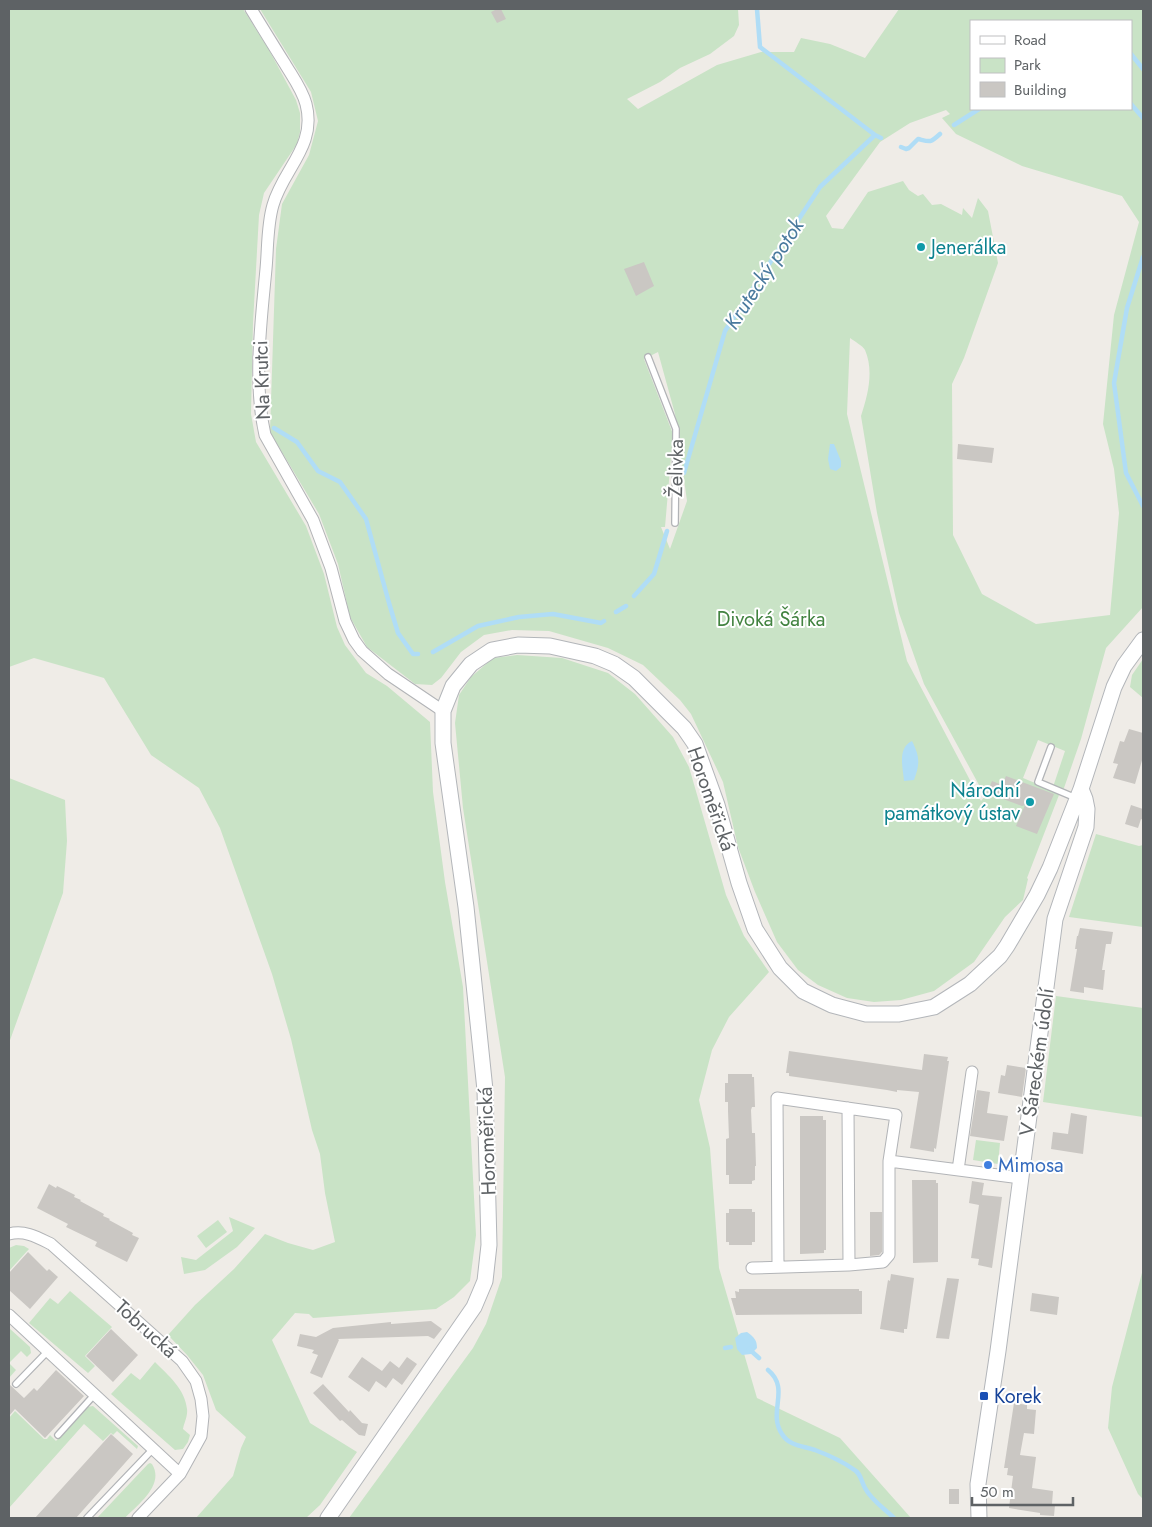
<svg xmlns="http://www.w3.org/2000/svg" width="1152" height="1527" font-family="Jost,sans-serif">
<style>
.green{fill:#c9e3c6;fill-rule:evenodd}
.water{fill:#b0ddf6}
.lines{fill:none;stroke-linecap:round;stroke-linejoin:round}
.stream{stroke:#b0ddf6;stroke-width:4.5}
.building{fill:#cac7c3}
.lane-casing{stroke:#b2b4b7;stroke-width:8}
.street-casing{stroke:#b2b4b7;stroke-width:13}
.secondary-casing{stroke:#b3b6ba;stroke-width:17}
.lane{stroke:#fff;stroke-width:5.5}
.street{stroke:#fff;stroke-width:11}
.secondary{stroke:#fff;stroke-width:15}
.culture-dot{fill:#0f9aa8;stroke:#fff;stroke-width:2}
.shop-dot{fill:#3f7fe0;stroke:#fff;stroke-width:2}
.transit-dot{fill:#1a4fb4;stroke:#fff;stroke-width:2}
.labels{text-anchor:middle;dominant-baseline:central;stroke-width:4;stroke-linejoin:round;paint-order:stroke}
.culture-label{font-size:20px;fill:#0d838f;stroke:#fff;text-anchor:start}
.street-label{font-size:20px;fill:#5e6265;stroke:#fff}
.park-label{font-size:20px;fill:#428340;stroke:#fff}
.shop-label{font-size:20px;fill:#366cbe;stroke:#fff;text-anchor:start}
.transit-label{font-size:20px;fill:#164399;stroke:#fff;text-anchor:start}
.water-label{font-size:21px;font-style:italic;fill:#4a7a9e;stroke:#fff}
</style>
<rect width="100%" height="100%" fill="#efece7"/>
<!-- green -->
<path class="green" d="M9 9H243L268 48 296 100 300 113V132L297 144 264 193 259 215 253 323 251 414 256 442 306 526 324 574 337 627 345 645 366 673 387 686 430 722 433 792 445 882 463 987 476 1235 470 1281 454 1297 436 1309 313 1318 309 1314 295 1313 272 1340 310 1423 357 1452 320 1505 306 1518H196L233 1476 241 1448 246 1437 216 1410 203 1375 187 1355 168 1335 195 1305 234 1269 265 1234 288 1243 313 1250 335 1242 325 1193 320 1154 312 1130 291 1039 272 974 220 828 199 788 151 755 104 678 34 658 9 667Z
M260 9H738L739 25 734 36 710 54 680 68 660 82 627 99 638 109 717 65 761 52H794L801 38 830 44 865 58 899 9H1143V607L1106 648 1081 739 1064 788 1059 795 1027 878 1028 879 1023 900 1005 917 974 962 934 991 901 1000 874 1002 847 998 818 985 798 970 777 942 755 892 738 847 723 782 691 714 680 700 643 665 608 648 549 631 512 630 484 635 461 652 441 678 432 685 415 684 367 647 350 617 338 564 319 514 270 432 276 249 282 204 309 155 318 121 311 92ZM971 21H1131V109H971ZM946 110 950 114 942 118 956 134 1022 166 1122 196 1139 222 1114 315 1103 424 1114 469 1119 513 1110 615 1036 624 982 594 953 535 952 384 964 358 998 263 988 211 978 198 972 218 963 208 962 215 941 204 932 205 923 194 918 196 909 190 903 181 868 192 843 229 832 228 826 216 880 142 910 123ZM850 338C854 341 863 346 865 350 874 371 868 395 861 416L877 513 899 613 924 684 985 796 981 801 907 661 847 414ZM658 352 675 414 687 501 670 549 661 527H665L673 434 644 359ZM1038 740 1065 751 1052 790 1023 778Z
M517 655 562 658 608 673 635 694 673 737 689 767 726 895 744 936 769 972 729 1017 712 1050 699 1100 710 1148 719 1268 757 1398 840 1438 911 1518H349L473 1348 486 1324 502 1277 505 1077 463 808 455 723 459 695 471 677 493 658Z
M1143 659V698L1130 687 1132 675Z
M9 778 65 800 67 841 63 893 9 1043Z
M1096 834 1139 846 1143 845V927L1069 917Z
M1056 996 1143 1008V1117L1043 1102Z
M976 1140 1000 1143 998 1164 973 1160Z
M229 1217 255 1228 237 1247 205 1270 184 1274 181 1257 196 1260 233 1231Z
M218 1220 227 1232 206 1248 197 1236Z
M16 1245 24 1246 29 1249 9 1271V1248Z
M1143 1269V1499L1138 1494 1108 1428 1112 1387Z
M70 1291 112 1327 85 1356 95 1366 88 1373 29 1323 50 1298 58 1304Z
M9 1328 30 1347 31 1353 27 1357 21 1351 9 1363 16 1370 9 1378Z
M155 1362C168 1375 185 1389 187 1409 188 1416 184 1423 183 1429L190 1435 188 1442 183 1449 175 1450 111 1394 131 1373 140 1380Z
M93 1406 138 1446 137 1449 117 1431 113 1435 111 1433 103 1441 84 1424 9 1508V1418L15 1411 44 1439H47L50 1435 56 1441 87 1407Z
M150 1463 152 1464C165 1485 138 1504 125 1518H97L148 1464Z"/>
<!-- water -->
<path class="water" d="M830 444H834L841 461V467L836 471 830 469 828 459Z
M912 741C920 757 920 764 914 780L904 781C903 768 897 748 912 741Z
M747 1332C754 1337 757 1340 757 1348L751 1354 742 1355 737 1349 735 1338 741 1333Z"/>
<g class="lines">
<!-- stream -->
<path class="stream" d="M757 9 760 47 875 135
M1131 54 1143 69
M1131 104 1143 118
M954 125 979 109
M901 147 906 149 909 148 918 139C931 142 930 143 940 134
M1143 257 1127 308 1114 383 1126 473 1143 506
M274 428 297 442 318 471 340 482 366 519 389 603 398 633 413 654H418
M684 473 725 331 820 187 875 135 881 138
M634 596 654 574 667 531
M616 612 626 606
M433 652 478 626 519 617 553 614 601 623 604 621
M725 1348 731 1347
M749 1349 759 1358
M768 1370C791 1389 767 1412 782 1434 789 1446 803 1446 815 1450 828 1455 842 1461 853 1469 861 1473 861 1481 865 1488 871 1500 885 1509 894 1518"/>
</g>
<!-- building -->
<path class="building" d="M497 9H501L506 19 497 23 491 12Z
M644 262 654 286 636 296 624 269Z
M958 444 994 448 992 463 957 459Z
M1129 729 1143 733V757L1135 784 1113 778 1118 764 1113 763 1120 741 1124 742Z
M1006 776 1054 794 1037 834 1016 826 1025 805 1022 806 987 793 992 781 1002 785Z
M1131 805 1143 809V820L1141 819 1138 828 1125 824Z
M1080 928 1113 932 1111 944H1106L1102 970H1105L1103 990 1084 987V993L1070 991 1077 949H1075L1077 936H1078Z
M789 1051 922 1070 924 1054 948 1057 947 1061H949L936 1149 934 1148V1152L910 1148 919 1092 897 1090V1092L887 1090 789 1076V1073H786Z
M1007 1065 1026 1068 1022 1097 998 1093 1001 1075 1005 1076Z
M728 1074H752V1077H754L755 1107H752L751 1110 752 1133H755L756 1166H755V1180L752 1181V1184H729V1175H726V1139L729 1138 728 1111V1102H725V1083H728Z
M977 1090 990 1092 987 1113 1008 1116 1004 1141 970 1136Z
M1071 1113 1087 1116 1083 1154 1051 1149 1053 1132 1068 1134Z
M800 1116H823V1120H826V1250H824V1253L800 1254Z
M912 1180H936V1183H938V1262L913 1263Z
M972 1181 984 1183 982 1195 1002 1197 992 1268 978 1265 979 1259 971 1258 979 1205 969 1203Z
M49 1184 56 1188 57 1186 75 1195 74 1197 81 1200 80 1201 104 1214 103 1216 110 1219 109 1220 133 1233 132 1235 139 1238 127 1262 95 1246 97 1242 66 1227 68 1224 37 1208Z
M729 1209H752V1212H755V1242H752V1245H729V1242H726V1213H729Z
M870 1212H882V1252L879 1255 870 1256Z
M28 1252 47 1271 49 1269 58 1277 30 1309 9 1290V1273Z
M891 1274 914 1278 907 1329H904V1333L880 1329 888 1280 890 1281Z
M947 1278 959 1279 949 1339 936 1338Z
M739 1289H859V1291H862V1314L736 1315 731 1298H736L735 1291 739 1292Z
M1032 1293 1059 1297 1057 1315 1030 1311Z
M431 1321 442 1329 434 1339 428 1336 338 1339 339 1340 322 1378 310 1373 318 1355 312 1353 314 1350 297 1346 300 1334 316 1337 333 1328 391 1322V1324Z
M111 1329 138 1355 113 1382 86 1356Z
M362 1357 382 1371 390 1361 399 1368 407 1357 417 1364 402 1385 393 1378 386 1388 376 1381 369 1392 348 1377Z
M56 1370 84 1396 45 1438 15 1409 9 1416V1384L24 1398 34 1388 37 1391Z
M323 1384 349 1412 350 1410 362 1423 368 1424 365 1436 359 1435 342 1420 340 1421 313 1393Z
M1014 1403 1027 1405V1409L1036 1410 1034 1434 1024 1433 1020 1455 1036 1457 1032 1488 1053 1491 1052 1504 1055 1505 1054 1516 1040 1515V1513L1009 1508 1013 1476 1007 1475 1008 1468H1004Z
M111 1434 133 1454 84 1509 76 1518H35Z
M949 1489H959V1504H949Z"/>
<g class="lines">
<!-- lane casing -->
<g class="lane-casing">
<path id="lane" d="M648 357 676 429 675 523
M1051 747 1038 782 1076 798
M16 1384 47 1352
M58 1435 95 1394
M87 1518 153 1449"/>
</g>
<!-- street casing -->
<g class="street-casing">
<path id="street" d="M251 9C262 27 273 45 285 64 292 76 302 89 306 104 317 146 283 169 273 205 267 225 268 248 266 269 261 322 253 382 265 435L313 520 331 568 345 621 354 640 362 651 388 674 443 711
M889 1161 1021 1178
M958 1170 972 1072
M9 1234C25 1230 37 1237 51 1244L182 1361 196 1381 201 1399 203 1416 201 1436 180 1474 138 1518
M778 1266 777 1098 896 1115 889 1161V1255L883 1262 849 1265
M752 1268 849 1265 848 1108
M9 1315 180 1474"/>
</g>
<!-- secondary casing -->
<g class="secondary-casing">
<path id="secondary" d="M328 1518 474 1307 485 1281 489 1245 485 1090 466 907 443 743V711L453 686 471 664 492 650 518 645 550 646 595 656 614 664 634 678 684 728 695 744 717 805 739 883 755 929 780 968 803 991 832 1005 866 1014H899L934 1007 970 984 1000 956 1007 946 1037 895 1050 868 1081 789 1114 687 1124 666 1143 640
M979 1518 978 1484 998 1351 1055 919 1086 827 1087 809 1085 799 1081 789"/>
</g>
<!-- lane -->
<use href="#lane" class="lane"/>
<!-- street -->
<use href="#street" class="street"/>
<!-- secondary -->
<use href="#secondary" class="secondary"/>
</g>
<!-- markers -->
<g class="culture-dot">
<circle cx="921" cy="247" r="5"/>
<circle cx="1030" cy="802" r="5"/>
</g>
<circle class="shop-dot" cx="988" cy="1165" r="5"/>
<rect class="transit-dot" x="979" y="1391" width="10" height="10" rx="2.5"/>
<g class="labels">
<!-- culture labels -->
<g class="culture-label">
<text x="931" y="247">Jenerálka</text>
<text x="1020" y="790" text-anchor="end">Národní<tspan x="1020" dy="23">památkový ústav</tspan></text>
</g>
<!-- street labels -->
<g class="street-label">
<text transform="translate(262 380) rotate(-92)">Na Krutci</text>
<text transform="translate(676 468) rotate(-89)">Želivka</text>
<text transform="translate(711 799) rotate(71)">Horoměřická</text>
<text transform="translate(1037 1062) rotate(-82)">V Šáreckém údolí</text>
<text transform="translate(487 1141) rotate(-92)">Horoměřická</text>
<text transform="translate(146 1329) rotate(42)">Tobrucká</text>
</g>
<!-- park labels -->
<g class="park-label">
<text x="771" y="619">Divoká Šárka</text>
</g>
<!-- shop labels -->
<g class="shop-label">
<text x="998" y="1165">Mimosa</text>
</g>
<!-- transit labels -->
<g class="transit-label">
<text x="994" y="1396">Korek</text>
</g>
<!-- water labels -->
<g class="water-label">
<text transform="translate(764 274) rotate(-57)">Krutecký potok</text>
</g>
</g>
<!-- border -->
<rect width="1152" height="1527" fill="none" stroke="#5e6265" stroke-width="20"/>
<!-- legend -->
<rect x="970" y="20" width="162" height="90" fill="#ffffff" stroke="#bfc0c1"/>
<rect x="980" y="36" width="25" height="8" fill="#ffffff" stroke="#bfc0c1"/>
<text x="1014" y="45" font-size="15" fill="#5e6265">Road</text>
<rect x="980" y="58" width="25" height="15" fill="#c9e3c6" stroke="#bfc0c1"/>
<text x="1014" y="70" font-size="15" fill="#5e6265">Park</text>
<rect x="980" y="82" width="25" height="15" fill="#cac7c3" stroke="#bfc0c1"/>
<text x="1014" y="95" font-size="15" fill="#5e6265">Building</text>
<!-- scale -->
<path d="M972 1497v8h101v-8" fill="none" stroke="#5e6265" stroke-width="2.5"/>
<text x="980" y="1497" font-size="15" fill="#5e6265" stroke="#ffffff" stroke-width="4" paint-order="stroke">50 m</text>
</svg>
